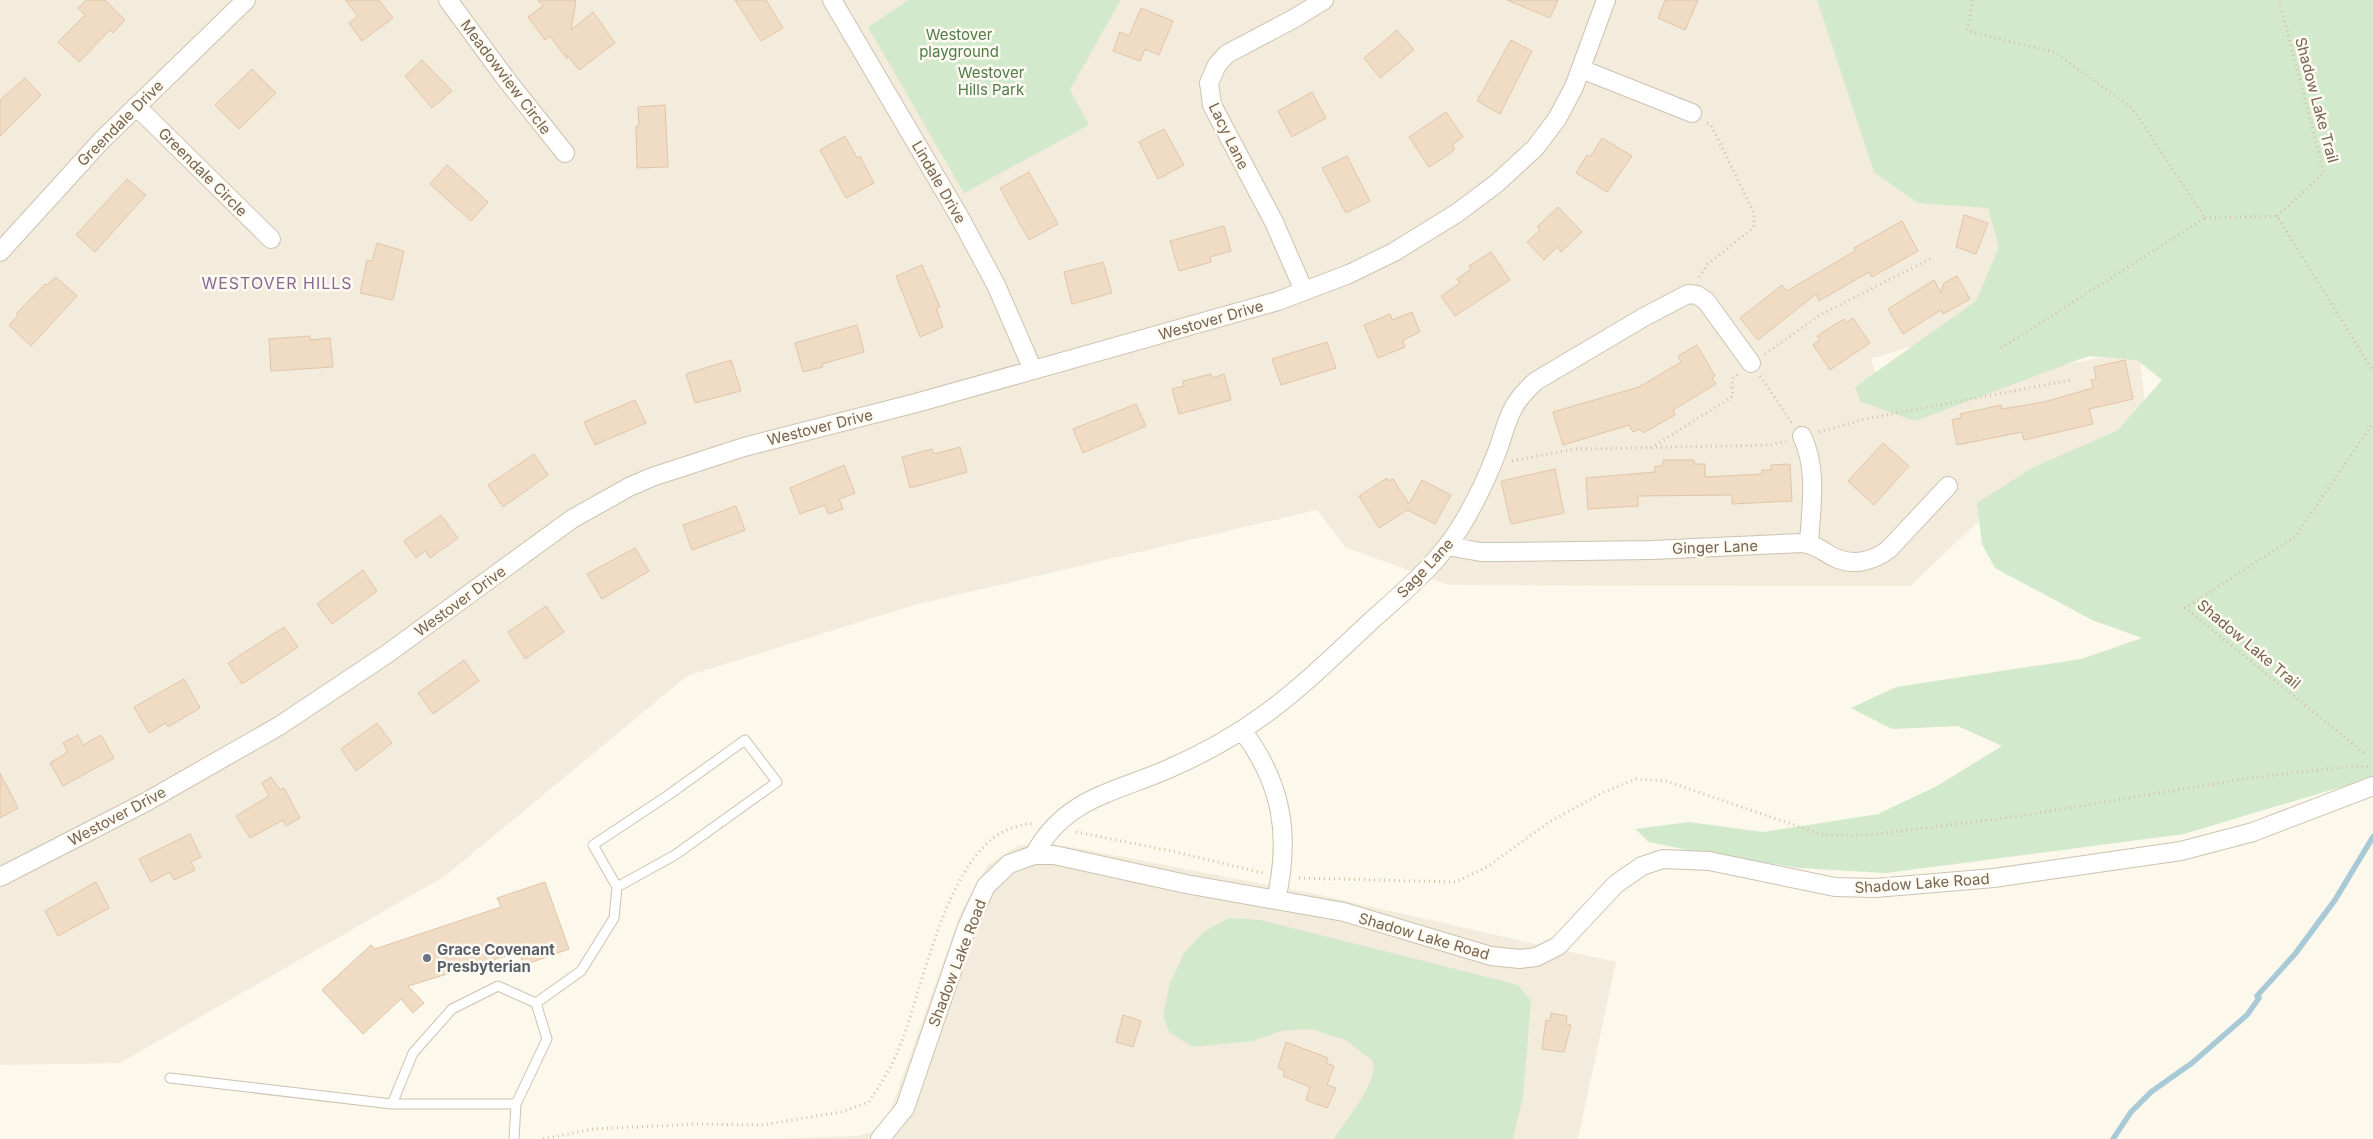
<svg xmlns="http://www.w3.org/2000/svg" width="2373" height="1139" font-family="Inter,sans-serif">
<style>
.residential{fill:#f3ebdb}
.green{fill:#d3e9cb}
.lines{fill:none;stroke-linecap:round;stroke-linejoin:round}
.stream{stroke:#a8c9d6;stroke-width:5.5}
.building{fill:#f0dcc5;stroke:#e1c5a7}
.service-casing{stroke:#cec2b1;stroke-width:11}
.minor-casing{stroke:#cec2b1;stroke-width:20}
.path{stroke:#d5c0a8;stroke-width:3;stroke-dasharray:1 4;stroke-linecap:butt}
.service{stroke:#fff;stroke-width:9}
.minor{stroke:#fff;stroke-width:18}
.worship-dot{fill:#6b7280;stroke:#fefbf3;stroke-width:2}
.labels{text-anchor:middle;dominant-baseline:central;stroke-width:5;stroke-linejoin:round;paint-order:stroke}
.park-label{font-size:15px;fill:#507b48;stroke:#fefbf3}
.street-label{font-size:15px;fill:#77634f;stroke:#fefbf3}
.worship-label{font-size:15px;font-weight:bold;fill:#5b616d;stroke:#fefbf3;text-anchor:start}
.neighbourhood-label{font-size:16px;letter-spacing:1px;fill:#8a6891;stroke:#fefbf3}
</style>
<rect width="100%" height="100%" fill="#fcf8ec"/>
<!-- residential -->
<path class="residential" d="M0 0H908L868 27 1070 90 1121 0H1932L2011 246 1993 321 1871 359 1884 398 2139 351 2151 458 2019 483 1910 586 1449 585 1345 547 1317 510 914 605 687 676 445 876 120 1063 0 1065Z
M1019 845 1066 846 1315 894 1616 962 1578 1139H770L857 1136 872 1132 889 1115 961 912 988 865Z"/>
<!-- green -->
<path class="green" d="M908 0H1121L1070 90 1089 125 964 193 868 27Z
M1817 0H2373V780L2331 790 2184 834 1886 873 1799 868 1702 853 1649 842 1635 829 1689 822 1763 832 1878 814 1937 786 2002 746 1958 726 1892 729 1851 708 1896 687 2081 659 2142 638 2092 620 1995 568 1982 544 1977 503 2032 468 2118 430 2162 380 2137 360 2089 356 1915 421 1861 402 1855 387 1976 301 1999 247 1988 208 1918 203 1874 172Z
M1229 918 1261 920 1518 985 1531 1001 1523 1097 1513 1139H1334C1346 1118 1378 1085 1373 1061L1346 1040 1311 1029 1281 1031 1253 1041 1193 1047 1169 1032 1163 1015 1170 983 1184 953 1205 931Z"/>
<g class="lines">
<!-- stream -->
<path class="stream" d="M2113 1139 2131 1112 2151 1092 2192 1063 2247 1015 2259 998 2257 996 2295 954 2335 900 2373 837"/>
</g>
<!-- building -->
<path class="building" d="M86 0H105L125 20 113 33 110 30 79 62 58 42 85 15 78 8Z
M345 0H379L393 18 362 41 349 23 358 16Z
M538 0H576L571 30 593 12 615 43 579 70 567 55V59L550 36 545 40 528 17 543 6Z
M735 0H766L783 28 761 41Z
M1507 0H1558L1550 18Z
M1665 0H1698L1685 30 1658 18Z
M1141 8 1173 21 1159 55 1145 49 1140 61 1113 51 1120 32 1129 36Z
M1397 30 1414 50 1380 78 1364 58Z
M1511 40 1532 51 1500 114 1477 101Z
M422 60 452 91 432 108 405 76Z
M252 69 276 93 239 129 215 105Z
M25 78 41 95 0 136V100Z
M1312 92 1326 118 1292 137 1278 111Z
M665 105 668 167 637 168 636 126H639L638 107Z
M1446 112 1463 137 1452 145 1455 149 1448 155 1429 167 1409 137Z
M1164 129 1184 165 1158 179 1139 142Z
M845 136 857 158 860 156 874 183 846 198 820 150Z
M1602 138 1632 156 1607 192 1576 173 1587 155 1590 157Z
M1347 156 1370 201 1346 213 1322 168Z
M447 165 488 202 471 221 430 184Z
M1029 172 1058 224 1029 240 1000 188Z
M127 179 146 195 95 252 76 235Z
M1558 207 1582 232 1561 252 1557 247 1544 260 1527 242 1540 230 1537 227Z
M1964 215 1988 223 1976 254 1956 247Z
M1902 221 1918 251 1872 277 1869 272 1819 301 1816 294 1758 340 1740 318 1782 285 1787 291 1855 251 1854 248Z
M1224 226 1231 251 1210 257 1211 262 1179 271 1170 241Z
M377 243 404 251 393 300 360 293 367 260 372 261Z
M1491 252 1510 280 1455 316 1441 296 1460 283 1457 279 1471 269 1469 266Z
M1103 262 1112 293 1072 304 1064 272Z
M922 265 940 307 936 308 943 327 920 337 896 276Z
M1957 276 1970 299 1943 314 1941 310 1903 334 1888 309 1934 280 1941 293 1944 283Z
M56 277 77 296 31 346 9 325 18 316 16 314 45 284 47 285Z
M1412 312 1420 332 1403 340 1405 347 1378 358 1364 325 1390 314 1392 320Z
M1853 318 1870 343 1830 370 1813 345 1820 340 1817 336 1844 319 1846 323Z
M857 325 864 352 822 364 823 367 803 372 795 343Z
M310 336V340L330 338 333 367 271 371 269 339Z
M1327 342 1336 368 1281 385 1272 359Z
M1697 345 1715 376 1712 378 1716 384 1673 410 1675 415 1643 433 1640 429 1633 432 1629 425 1563 445 1553 412 1639 387 1681 362 1678 356Z
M731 360 741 391 695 403 686 374Z
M2125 360 2133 399 2089 409 2093 424 2024 440 2022 432 1957 445 1952 420 1961 418 1960 414 2001 405 2002 409 2044 402 2093 388 2091 380 2096 379 2094 367Z
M1211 374 1212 378 1224 374 1231 400 1179 414 1172 389 1184 386 1183 381Z
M635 400 646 423 595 445 584 422Z
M1136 404 1146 426 1083 453 1073 429Z
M1883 443 1909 466 1874 505 1848 481Z
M960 447 967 472 910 488 902 457 932 449 934 454Z
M534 454 548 475 503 507 488 485Z
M1663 460H1694V464H1705V477L1762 474V470H1771V465L1790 464 1792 501 1732 504V495L1638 496V506L1588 509 1586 478 1655 472V466H1663Z
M844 465 855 493 839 499 843 509 828 514 825 505 800 514 790 488Z
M1555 469 1564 513 1511 524 1501 481Z
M1387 478 1389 481 1393 479 1409 504 1422 480 1451 495 1435 524 1407 510 1379 528 1359 496Z
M736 506 745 530 692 550 683 525Z
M441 515 458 538 430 558 425 551 416 558 404 541Z
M635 548 649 571 602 599 587 574Z
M363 570 377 591 332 624 317 604Z
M546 606 564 632 525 659 508 632Z
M284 627 298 647 242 684 228 663Z
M464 660 479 681 433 714 418 693Z
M184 679 200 708 168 727 166 723 149 733 134 707Z
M377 723 392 743 356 771 341 749Z
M78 735 83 745 101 735 114 758 63 786 50 763 68 752 63 743Z
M0 773 18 808 0 818Z
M271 777 280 790 284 788 300 818 286 826 283 820 250 838 236 816 269 796 262 783Z
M190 834 201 857 191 862 195 870 174 880 170 872 151 882 139 859Z
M96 882 109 908 58 936 45 911Z
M545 882 569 949 524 965 519 952 408 986 424 1003 413 1013 401 999 363 1034 322 990 371 945 375 949 501 907 497 898Z
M1551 1013 1567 1016 1566 1024 1571 1025 1564 1052 1542 1049 1546 1020 1550 1021Z
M1123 1015 1141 1021 1133 1047 1116 1042Z
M1286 1042 1328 1058 1326 1063 1334 1066 1327 1085 1336 1088 1327 1108 1306 1100 1310 1087 1283 1076 1285 1071 1278 1068Z"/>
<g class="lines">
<!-- service casing -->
<g class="service-casing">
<path id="service" d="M536 1003 581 971 614 918 617 887 675 855 777 782 745 740 667 796 593 845 617 887
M170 1078 392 1104H516L514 1139
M392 1104 413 1053 452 1009 498 986 536 1003 547 1039 516 1104"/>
</g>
<!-- minor casing -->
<g class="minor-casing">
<path id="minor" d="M448 0 506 79 565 153
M832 0 959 216 996 285 1033 370
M1581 69 1692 113
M136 106 271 239
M0 252 101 141 246 0
M1304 291 1274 222 1212 105 1209 83 1217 65 1227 54 1295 18 1324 0
M1802 436C1818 469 1811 508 1809 543
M1447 546 1481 552H1498L1652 550 1802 543C1817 544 1825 554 1838 559 1856 566 1875 560 1889 549L1948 486
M1242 730C1282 783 1291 835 1276 900
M1034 855C1064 799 1112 793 1166 770 1201 755 1237 735 1268 712 1304 685 1337 653 1370 622 1402 593 1438 564 1461 526 1475 503 1487 478 1497 452 1509 419 1508 406 1536 381L1644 317 1688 294 1697 295 1706 301 1751 363
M0 877 146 802 279 726 387 654 572 519 629 487 652 477 744 447 916 403 1278 301 1349 274 1394 252 1457 213 1497 183 1535 148 1557 119 1574 87 1606 0
M880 1139 905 1108 967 927 986 886 1009 864 1034 855H1054L1186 884 1344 912 1491 956 1520 959 1536 957 1558 946 1616 884 1642 866 1663 859 1709 861 1835 887 1875 888 1994 878 2181 851 2253 832 2373 786"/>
</g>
<!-- path -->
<path class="path" d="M1973 0 1967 31 2054 52 2132 108 2205 218 2001 348
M2277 216 2324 173 2279 0
M2205 218 2277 216 2373 371
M1699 277 1708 264 1754 227V213L1711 125 1707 123
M1765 354 1820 315 1932 258
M1760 376 1792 423
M1819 432 1865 419 2071 380
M1651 448 1733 396 1732 379 1738 374
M1512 461 1574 449 1772 445 1786 441
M2364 753 2185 608 2295 537 2373 423
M1076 832 1167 850 1263 873
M1299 878 1456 882 1487 867 1549 822 1604 792 1636 779 1666 781 1823 835H1869L2020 816 2249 778 2355 766 2370 767
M543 1139 593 1129 697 1124 762 1125 841 1112 869 1102C879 1086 890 1070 897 1053 923 994 946 846 1015 827 1021 825 1026 823 1033 824"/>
<!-- service -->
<use href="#service" class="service"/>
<!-- minor -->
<use href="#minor" class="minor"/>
</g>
<!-- markers -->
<circle class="worship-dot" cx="427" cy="958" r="5"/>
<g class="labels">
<!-- park labels -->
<g class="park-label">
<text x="959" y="34">Westover<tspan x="959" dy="17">playground</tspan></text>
<text x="991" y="72">Westover<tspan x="991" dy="17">Hills Park</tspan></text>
</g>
<!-- street labels -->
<g class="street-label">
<text transform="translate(506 77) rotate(53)">Meadowview Circle</text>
<text transform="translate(2317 100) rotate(75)">Shadow Lake Trail</text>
<text transform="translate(120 123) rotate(-45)">Greendale Drive</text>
<text transform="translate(1229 136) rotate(64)">Lacy Lane</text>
<text transform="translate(203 172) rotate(45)">Greendale Circle</text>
<text transform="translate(939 182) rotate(60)">Lindale Drive</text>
<text transform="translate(1211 320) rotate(-16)">Westover Drive</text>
<text transform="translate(820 427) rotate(-14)">Westover Drive</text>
<text transform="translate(1715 547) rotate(-2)">Ginger Lane</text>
<text transform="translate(1425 568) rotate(-47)">Sage Lane</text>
<text transform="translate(460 601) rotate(-36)">Westover Drive</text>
<text transform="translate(2249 644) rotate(40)">Shadow Lake Trail</text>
<text transform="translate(117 816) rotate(-28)">Westover Drive</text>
<text transform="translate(1922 883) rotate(-4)">Shadow Lake Road</text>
<text transform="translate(1424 936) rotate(16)">Shadow Lake Road</text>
<text transform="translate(957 963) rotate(-69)">Shadow Lake Road</text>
</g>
<!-- worship labels -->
<g class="worship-label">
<text x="437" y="949">Grace Covenant<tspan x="437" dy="17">Presbyterian</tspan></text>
</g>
<!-- neighbourhood labels -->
<g class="neighbourhood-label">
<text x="277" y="283">WESTOVER HILLS</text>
</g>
</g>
</svg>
